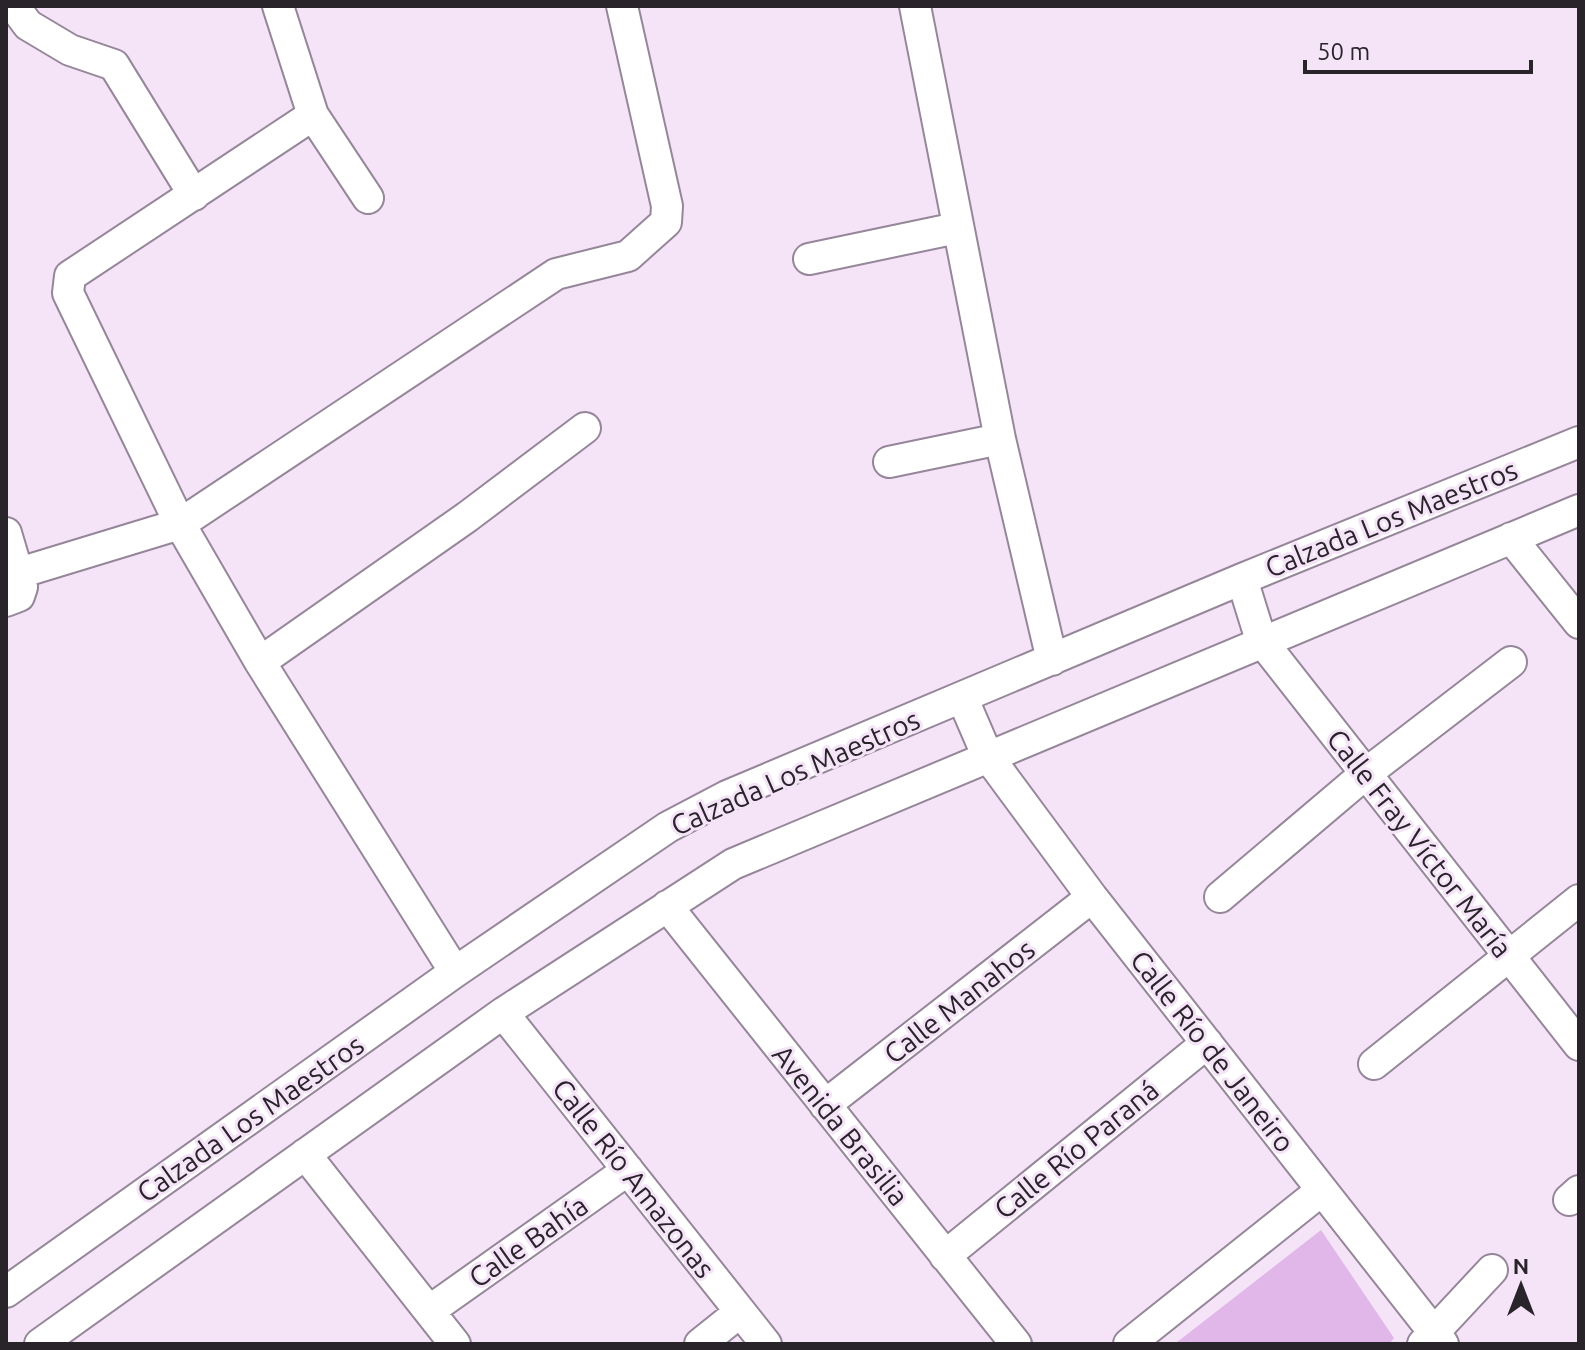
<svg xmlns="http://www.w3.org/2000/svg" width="1585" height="1350" font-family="Ubuntu,sans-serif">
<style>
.green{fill:#e1b6e9}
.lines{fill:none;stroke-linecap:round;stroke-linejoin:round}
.street-casing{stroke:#968699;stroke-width:34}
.street{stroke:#fff;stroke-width:30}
.labels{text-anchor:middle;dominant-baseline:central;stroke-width:6;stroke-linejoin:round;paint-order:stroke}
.street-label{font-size:28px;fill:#29232a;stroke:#f5e3f8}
</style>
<rect width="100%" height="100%" fill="#f5e3f8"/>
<!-- green -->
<path class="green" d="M1321 1230 1394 1338 1389 1344 1176 1343Z"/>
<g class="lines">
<!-- street casing -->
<g class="street-casing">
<path id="street" d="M14 6 28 25 70 50 114 65 194 195
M278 6 313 115 368 198
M915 6 1000 439 1052 660
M313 115 70 276 68 293 180 524 260 662 455 972
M809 259 957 228
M889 462 1000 439
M6 533 22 587 19 596 6 601
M1511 538 1579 623
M19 573 180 524 556 274 628 256 666 222 667 206 622 6
M1242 579 1261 640 1579 1045
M260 662 467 517 585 428
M962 697 987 755 1092 897 1443 1344
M1220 897 1364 775 1511 662
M667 906 1016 1344
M503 1013 766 1344
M1374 1064 1579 900
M825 1105 1092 897
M305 1154 455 1344
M1569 1200 1579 1191
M945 1256 1207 1043
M6 1292 455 972 668 827 727 796 1242 579 1579 442
M429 1311 628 1170
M40 1344 503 1013 733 864 1579 510
M700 1344 740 1312
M1129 1344 1322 1190
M1423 1344 1492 1270"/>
</g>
<!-- street -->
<use href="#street" class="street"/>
</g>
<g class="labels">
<!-- street labels -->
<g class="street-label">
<text transform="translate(1391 518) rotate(-22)">Calzada Los Maestros</text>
<text transform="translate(795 772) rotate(-24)">Calzada Los Maestros</text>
<text transform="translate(1420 843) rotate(52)">Calle Fray Víctor María</text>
<text transform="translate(959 1001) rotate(-38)">Calle Manahos</text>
<text transform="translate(1213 1051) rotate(52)">Calle Río de Janeiro</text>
<text transform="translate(250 1118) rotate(-35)">Calzada Los Maestros</text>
<text transform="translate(841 1125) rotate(51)">Avenida Brasilia</text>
<text transform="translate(1076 1149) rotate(-39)">Calle Río Paraná</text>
<text transform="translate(634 1178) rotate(52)">Calle Río Amazonas</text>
<text transform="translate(528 1241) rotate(-35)">Calle Bahía</text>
</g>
</g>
<!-- border -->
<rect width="1585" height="1350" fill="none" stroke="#29232a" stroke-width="16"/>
<!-- north arrow -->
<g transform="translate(1521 1286)" stroke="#f5e3f8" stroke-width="6" paint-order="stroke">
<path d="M0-6L14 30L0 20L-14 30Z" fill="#29232a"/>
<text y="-12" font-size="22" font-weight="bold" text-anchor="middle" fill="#29232a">N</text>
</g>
<!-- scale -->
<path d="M1305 60v12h226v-12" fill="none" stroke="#29232a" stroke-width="4"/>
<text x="1317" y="60" font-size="24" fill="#29232a" stroke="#f5e3f8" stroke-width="6" paint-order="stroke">50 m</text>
</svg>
